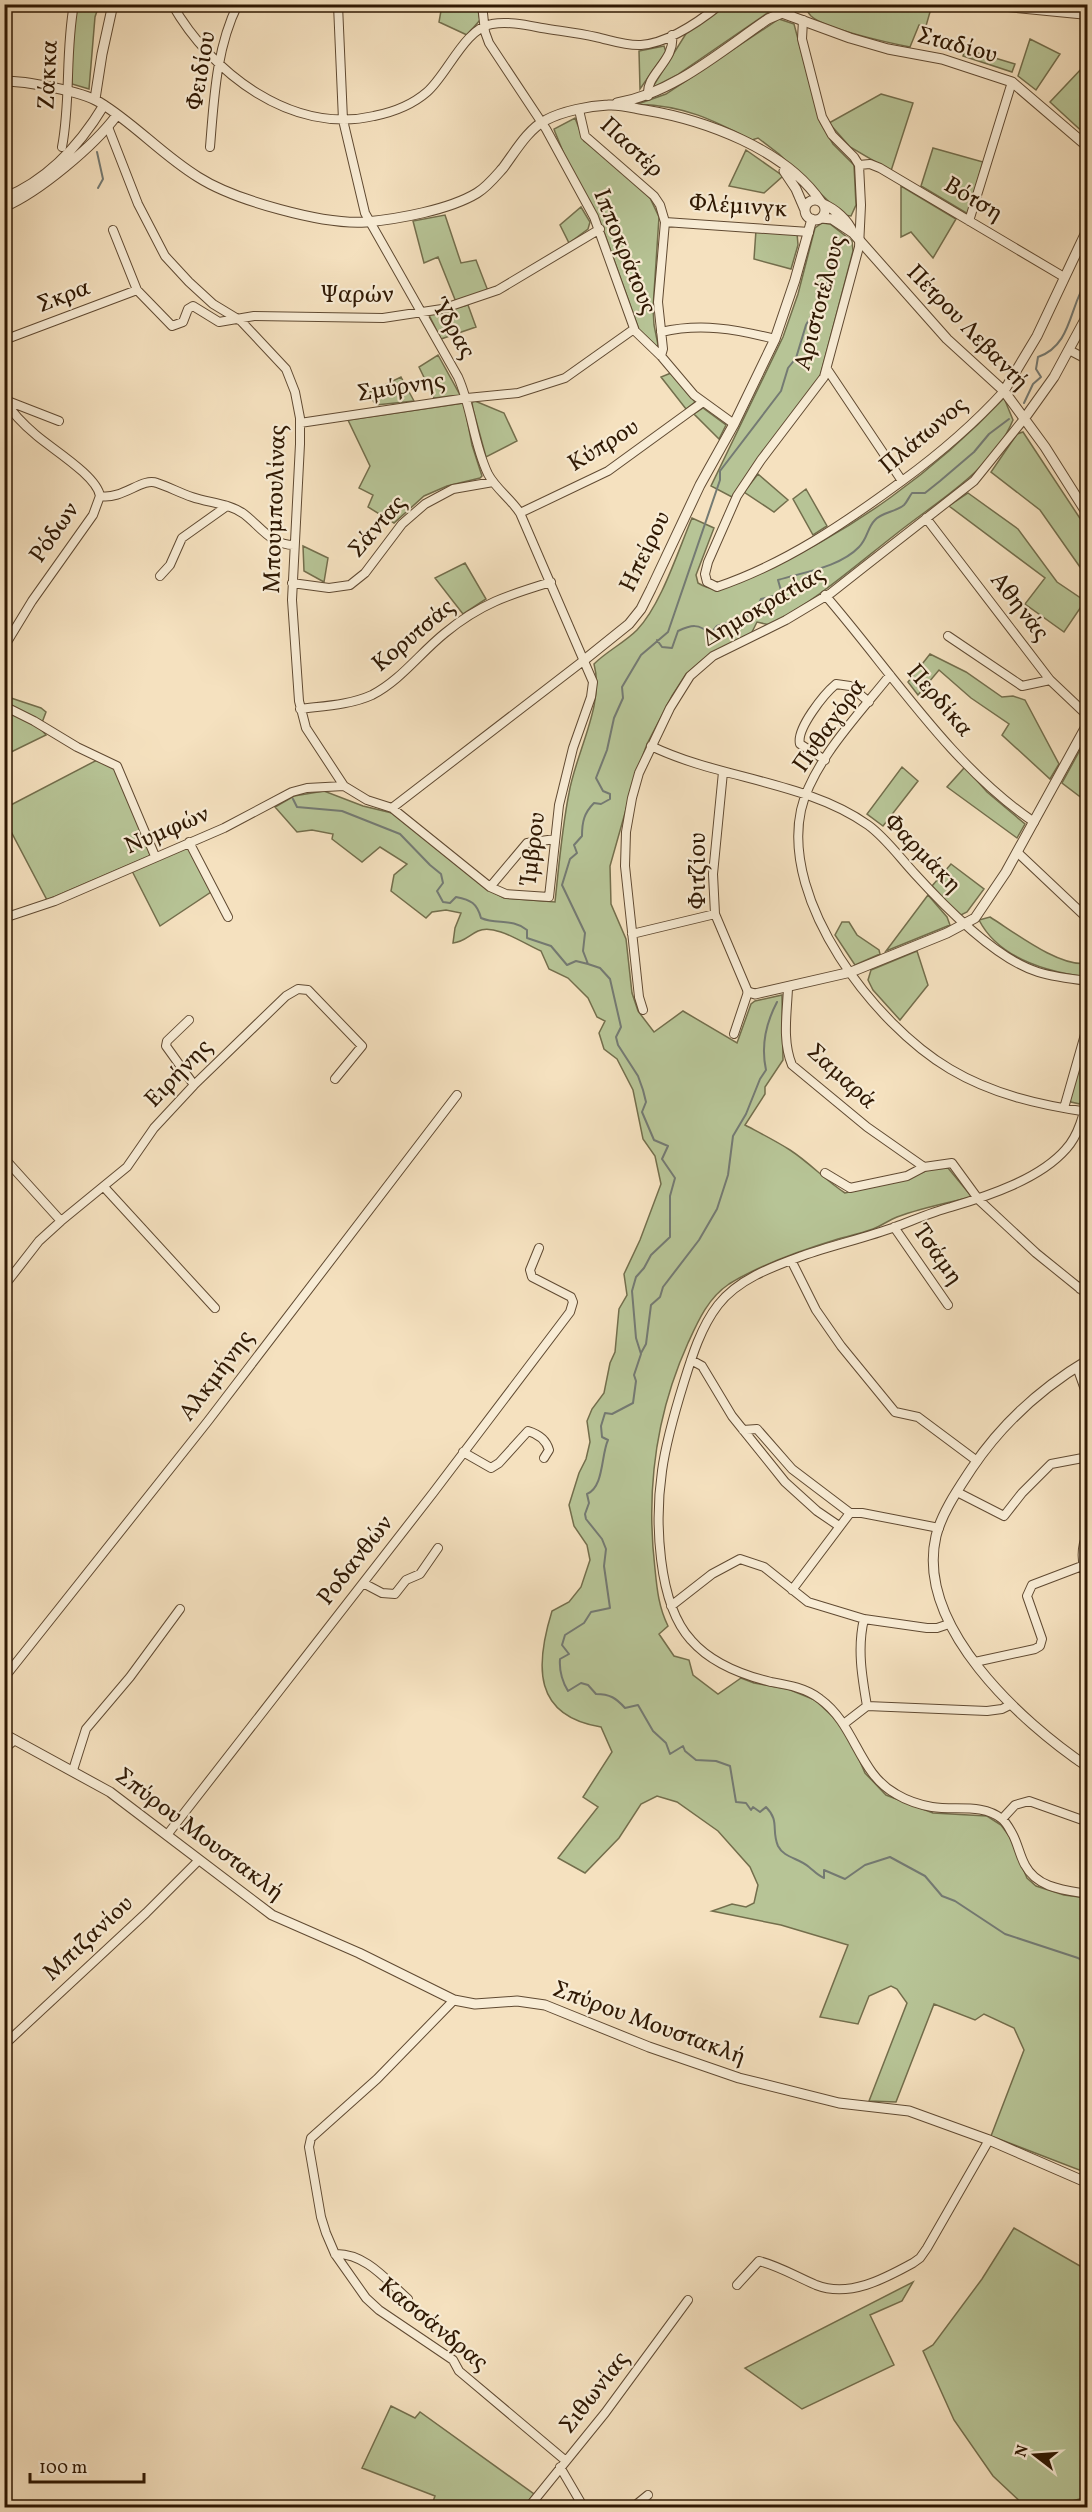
<svg xmlns="http://www.w3.org/2000/svg" width="1092" height="2512" font-family="Vollkorn,serif">
<style>
.green{fill:#b7c496;stroke:#736e4c;stroke-width:1.5}
.lines{fill:none;stroke-linecap:round;stroke-linejoin:round}
.stream{stroke:#747a73;stroke-width:2}
.minor-casing{stroke:#604a32;stroke-width:10}
.tertiary-casing{stroke:#604a32;stroke-width:11}
.minor{stroke:#f8ecd5;stroke-width:8}
.tertiary{stroke:#f8ecd5;stroke-width:9}
.labels{text-anchor:middle;dominant-baseline:central;stroke-width:4.5;stroke-linejoin:round;paint-order:stroke}
.street-label{font-size:24px;fill:#2f1803;stroke:#f8ecd5}
</style>
<rect width="100%" height="100%" fill="#f5e1bf"/>
<filter id="stains"><feTurbulence type="fractalNoise" baseFrequency=".00333" numOctaves="4"/><feColorMatrix values="0 0 0 0 .2 0 0 0 0 .09 0 0 0 0 .02 0 0 0 .5 -.17"/></filter>
<radialGradient id="worn" r=".72"><stop offset=".6" stop-color="#630" stop-opacity="0"/><stop offset="1" stop-color="#630" stop-opacity=".3"/></radialGradient>
<!-- green -->
<path class="green" d="M76 5H99L95 17 89 89 72 84V20Z
M442 5H477L480 20 467 35 439 22Z
M725 5H779L677 75 652 88 687 32Z
M803 5H932L926 26 919 25 910 47C890 43 825 29 811 16 808 13 806 8 803 5Z
M779 19 794 24 820 122 833 144 854 165 856 205 851 216 843 215 779 154 758 138 752 140C711 119 685 106 638 104L666 94Z
M1030 39 1060 54 1036 90 1018 76Z
M664 46 666 52 640 89 639 51Z
M965 49 1015 64 1012 72 963 56Z
M1084 66 1087 68V136L1050 102Z
M881 94 913 103 891 171 850 147 829 123Z
M575 118 584 141 608 159 650 198 659 217 653 308 654 325 658 345 656 346 639 330 603 229 564 154 555 132 554 129Z
M933 148 983 162 968 214 921 186Z
M746 150 783 176 764 193 729 186Z
M901 186 956 219 933 258 911 232 901 237Z
M581 207 590 222 588 229 569 243 560 225Z
M445 215 461 263 476 260 488 291 456 302 438 257 424 263 413 221Z
M822 223 830 224 852 241 853 251 820 377 732 497 711 486 783 337 798 294 815 228Z
M756 230 797 233 798 245 791 269 754 259Z
M468 305 476 327 441 339 429 315Z
M438 355 460 395 434 398 419 367Z
M671 373 695 402 686 409 661 377Z
M401 377 414 401 376 405 368 393Z
M1004 398 1013 420C992 471 937 501 896 534 855 566 817 600 770 625L757 622 751 634 705 658 686 674 672 696 647 744 636 774 610 866 611 904 626 939 632 993 638 1011 654 1032 683 1011 737 1043 751 1004 755 1001 782 995 783 1060 765 1087V1094L745 1125C760 1133 776 1141 790 1150 810 1163 825 1180 845 1193L907 1179 930 1169 948 1168 972 1197C947 1203 921 1208 897 1217 889 1220 881 1226 873 1229 862 1233 849 1236 838 1239 802 1250 761 1264 729 1284 708 1298 698 1321 688 1343 656 1414 646 1492 655 1569 657 1590 659 1608 668 1626L659 1634 674 1656 689 1660 693 1675 718 1694 741 1678 754 1683 788 1689 815 1700 846 1729 865 1773 886 1795 933 1813 987 1816 1001 1825 1010 1837 1027 1878 1036 1886 1064 1895 1087 1898V2173L991 2136 1024 2050 1014 2028 984 2014 975 2020 934 2004 896 2102 869 2101 907 2003 897 1989 891 1986 869 1996 858 2024 820 2017 848 1945 781 1925 712 1911 732 1904 746 1907 754 1903 758 1885 750 1867 718 1831 677 1802 657 1796 641 1804 619 1838 585 1873 558 1858 598 1807 583 1797 612 1752 601 1727C533 1716 535 1666 552 1611L569 1602 581 1587 590 1560 587 1545 574 1526 569 1505 579 1473 586 1459 590 1442 587 1421 592 1409 604 1393 610 1363 615 1352 619 1309 627 1295 624 1274 640 1240 661 1184 655 1156 643 1139 633 1090 617 1059 604 1049 599 1033 605 1021 597 1017 588 998 568 978 549 969 541 951C524 944 495 923 478 931 469 935 464 942 453 943L455 928 461 913 446 910 432 912 426 918 391 891 394 875 407 864 380 847 362 862 332 839 333 834 312 830 297 832 275 807 294 796 324 791 363 806 392 813 491 891 504 898 555 902C559 865 562 828 569 793 576 752 605 704 594 664 607 651 624 643 637 630 661 605 678 551 692 518L714 528 696 575 698 583C720 597 740 581 761 572 852 532 936 470 1004 398Z
M475 401 504 413 517 441 486 457 473 409 472 402Z
M464 403 472 445 482 476 480 478 447 486 424 496 394 523 368 507 373 495 359 488 370 466 348 420Z
M703 408 726 425 719 439 694 414Z
M1023 432 1087 529V577L1040 510 991 472 1017 434Z
M758 474 788 500 774 512 744 492Z
M806 489 827 526 813 535 793 499Z
M968 493 1018 529 1057 582 1085 601 1064 632 1025 604 1045 578 949 506Z
M303 546 328 558 324 582 304 571Z
M465 563 486 599 463 614 435 578Z
M930 654 966 672 1002 697 1013 696 1025 700 1059 764 1050 779 1002 735 1009 724 971 698 939 670 918 695 908 682Z
M5 696 41 708 46 712 40 728 46 735 5 755Z
M1087 737V802L1062 783Z
M99 759 110 765 116 771 152 855 47 900 5 820V808Z
M902 767 918 781 883 826 867 814Z
M965 767 987 792 1025 824 1017 838 947 787Z
M188 846 211 892 160 926 131 869Z
M951 864 984 889 967 912 961 915 955 911 932 886Z
M928 895 947 917 950 925 886 951Z
M990 917C1014 932 1060 968 1087 963V977C1048 972 999 959 979 920Z
M842 922H849L857 935 879 950 880 954 855 965 835 935Z
M917 951 928 985 900 1020 873 990 868 980 871 970Z
M1087 1035V1079L1080 1104 1071 1102 1069 1097Z
M1014 2228 1087 2270V2497L1050 2507H1026L993 2476 954 2420 923 2351 933 2345 982 2279Z
M913 2282 902 2301 870 2315 894 2365 802 2409 745 2368Z
M391 2406 415 2418 420 2412 534 2494 524 2507H431L435 2496 362 2468Z"/>
<g class="lines">
<!-- stream -->
<path class="stream" d="M97 152 103 179 98 188
M837 244 829 279 818 304 806 325 796 358 788 368 781 391 720 471V480L668 632 641 655 622 687 623 698 614 718 607 750 596 778 603 791 610 794V799L601 804 594 803C584 813 582 822 582 836L574 845 577 853 570 859 562 885 585 933 583 951 588 964 600 968 610 979 621 1027 616 1037 618 1045 638 1076 643 1090 646 1102 642 1112 654 1140 668 1146 662 1159 675 1178 670 1196V1237L651 1255 644 1268 636 1277 632 1291 636 1338 641 1354 634 1375 636 1381 633 1403 612 1414 605 1413 601 1426 602 1437 608 1440C601 1455 604 1487 587 1494L589 1503 585 1514 586 1519 602 1539 606 1549 604 1566 610 1608 591 1612 584 1623 565 1635 562 1645 569 1654 560 1659C559 1672 562 1681 568 1691L581 1683 588 1685 596 1694C610 1694 616 1698 625 1708L638 1705 653 1731 666 1743 670 1754 683 1746 685 1751 696 1760 716 1761 730 1766 736 1802 746 1803 751 1810 753 1807 760 1812 766 1807C780 1821 771 1830 778 1846 784 1858 799 1858 809 1867 814 1871 817 1875 824 1878V1870L845 1879 865 1865 890 1857 925 1876 942 1896 955 1901 1005 1934 1078 1958 1088 1965
M1024 403 1033 384 1041 377 1036 369 1038 357C1073 345 1069 304 1088 279
M657 640 662 647 672 648 678 631C691 625 699 623 710 634L717 626 755 613 761 599 782 594 778 580C804 572 840 567 859 547 868 538 867 528 875 520 882 512 896 512 904 505 907 502 909 497 912 493H925L940 481 974 452 989 434 1009 419
M293 799 297 807 342 811 400 834 430 865 441 874 443 883 437 891 443 902 450 903 456 897C471 900 477 903 481 918 497 925 512 918 527 930V938L551 946 567 965 576 961 588 964
M641 1353 646 1344 651 1305 660 1297 663 1287 699 1240 717 1209 728 1175 733 1136 746 1114 760 1079 766 1070C761 1047 766 1023 777 1002"/>
<!-- minor casing -->
<g class="minor-casing">
<path id="minor" d="M172 4C211 73 292 135 374 116 394 112 412 105 427 92 447 75 465 28 492 24 508 21 526 25 542 28 560 31 578 33 596 37 610 40 626 46 641 45 669 43 700 21 721 4
M482 4 485 32 489 43 546 129 594 217 635 331 661 356 694 395 734 424
M977 4 1088 15
M790 15 792 4
M803 20 802 39 822 117 832 135 854 157 859 165 861 205 859 247 824 377 761 460 737 496 708 562 705 574 707 582 717 587C785 564 845 523 902 481 939 454 973 425 1004 391
M648 96C645 74 676 61 672 35
M579 110 585 136 654 196 660 205 665 222 658 302 663 349 661 356
M108 127 138 204 165 256 189 282 213 304 241 321 286 369 295 392 300 418V444L292 600 299 701 306 728 344 786 367 800 392 808 490 887 506 894 549 897 559 805 573 748 591 697 593 682 520 513C511 499 496 489 488 474 473 443 472 408 458 377L365 213 343 120 338 5
M62 147C71 100 65 52 74 4
M210 147C214 99 216 48 238 4
M859 165 870 164 880 168 1064 277
M969 221 1012 82
M665 222 809 232
M113 230 137 290 172 326 183 322 188 309 193 306 219 322 254 316 383 318 442 309 498 290 600 229
M661 332C701 323 735 329 775 339
M4 340 137 290
M1069 350 1088 360
M827 369 902 481
M4 400C13 414 24 425 36 435 52 449 97 476 100 496L93 515 32 601 4 647
M5 400 59 421
M300 423 467 398 518 393 565 378 634 329
M100 496C123 500 142 477 157 483 169 487 180 493 192 497 209 503 229 503 244 514 261 527 271 545 294 545
M520 513 608 471 703 402
M926 518 1050 680 1088 716
M160 576 170 565 182 538 227 506
M292 583 329 588 350 585 365 573 402 524 425 504 453 489 493 482
M825 595C891 671 950 765 1034 822
M948 636 1022 686 1050 680
M890 675C860 713 812 762 801 810 781 902 874 1024 950 1069 992 1094 1039 1105 1088 1112
M4 706 34 721 77 747 117 766 155 856
M300 709C323 706 350 705 372 695 401 680 420 653 445 633 480 604 508 595 551 582
M651 746C719 779 806 781 868 825 886 838 900 858 915 874 945 907 996 959 1038 972 1054 977 1071 979 1088 981
M825 760 800 744C796 729 824 694 836 684L850 686 869 702
M723 772 713 874 715 914 748 992 734 1034
M392 808 583 661
M189 842 228 917
M1017 852 1088 919
M490 887 527 843 555 839
M4 918 55 901 224 828 292 792 307 788 344 786
M632 934 715 914
M788 988C787 1013 782 1041 792 1065L867 1127 924 1167
M643 1010 639 997 625 866 626 832 632 798 639 773 670 708 690 676 713 656 786 620 831 593 864 567 974 481 1024 419
M189 1020 167 1041 166 1046 194 1085
M1088 1095C1084 1113 1079 1135 1066 1149 1040 1179 988 1196 951 1207 932 1212 914 1220 895 1227 865 1238 833 1245 802 1256 772 1267 738 1279 718 1305 701 1327 692 1356 684 1382 675 1411 666 1441 662 1471 655 1519 657 1603 691 1640 711 1663 742 1675 771 1682 788 1685 806 1688 820 1699 856 1725 858 1773 896 1794 906 1800 921 1805 932 1807 955 1811 982 1803 1002 1819 1007 1823 1010 1830 1013 1835 1018 1845 1020 1856 1025 1865 1037 1888 1064 1890 1088 1894
M1064 1108 1088 1024
M4 1158 61 1221
M825 1173 850 1188 907 1176 924 1167 952 1163 979 1200 1036 1253 1088 1295
M104 1187 215 1308
M894 1227 948 1305
M791 1260 816 1310 841 1346 895 1412 918 1417 977 1461
M4 1286 39 1241 61 1221 127 1167 154 1128 194 1085 286 996 298 989 308 990 362 1046 335 1079
M1080 1289 1088 1279
M691 1360 702 1366 732 1416 785 1482 817 1511 839 1526
M1077 1367 1088 1398
M743 1430 757 1429 792 1469 850 1513H862L939 1528
M463 1452 491 1468 499 1463 528 1431C538 1434 546 1439 549 1450L544 1458
M957 1492 1004 1516 1022 1493 1051 1464 1088 1457
M1088 1532C1081 1547 1081 1563 1088 1578
M363 1583 382 1593 395 1594 406 1580 420 1574 438 1548
M792 1590 850 1513
M671 1606 712 1574 740 1559 764 1567 808 1602 864 1619 927 1628H937L949 1624
M864 1619C857 1648 862 1677 867 1706
M975 1662 1035 1649 1040 1646 1042 1639 1027 1596 1032 1585 1082 1566
M4 1678 208 1421 457 1095
M845 1723 867 1706 987 1711 1002 1709 1010 1705
M4 1749 15 1740
M1079 1761 1088 1756
M73 1770 86 1729 130 1677 180 1609
M1002 1819 1015 1805 1029 1801 1088 1822
M167 1835 433 1493 570 1312 573 1302 571 1297 532 1277 530 1270 539 1248
M454 2000 377 2079 311 2138 309 2147 321 2217 326 2233 335 2254 366 2298 379 2310 453 2360 459 2371 566 2461
M4 2045 146 1913 199 1860
M335 2254C366 2253 387 2281 408 2299
M737 2285 759 2261C779 2266 797 2277 816 2285 849 2298 884 2279 913 2263L920 2258 927 2248 989 2140
M560 2467 584 2508
M528 2508 605 2413 688 2300
M632 2508 648 2495"/>
</g>
<!-- tertiary casing -->
<g class="tertiary-casing">
<path id="tertiary" d="M4 81C25 81 81 91 99 102 134 123 162 155 198 177 234 200 323 225 366 222 398 219 449 210 477 193 487 187 495 177 503 168 515 152 528 129 546 120 563 111 589 106 608 105 620 104 633 108 645 110 705 120 785 149 821 202
M95 99 102 54 113 4
M617 103C674 93 721 51 768 19L782 13 850 38 888 49 942 59 1012 82 1088 147
M784 171 796 189 805 210
M4 198C48 180 80 145 104 105
M805 210a10 10 0 1 1 20 0a10 10 0 1 1-20 0Z
M823 204C835 209 848 220 853 233L947 339 1004 391 1045 447 1088 515
M4 207C39 192 94 146 117 115
M821 218 832 219 853 233
M1004 391 1037 336 1088 228
M1024 419 1054 377 1088 314
M583 661 629 624 641 609 651 589 700 485 734 424 775 339 795 280 812 219
M748 992 755 994 851 972 947 933 975 918 1006 872 1088 723
M1088 1360C1041 1388 1003 1422 972 1468 959 1488 942 1512 936 1536 915 1626 1021 1722 1088 1767
M4 1734 110 1792 272 1915 359 1953 454 2000 475 2004 517 2001 545 2005 649 2047 739 2078 839 2103 909 2111 989 2140 1088 2183"/>
</g>
<!-- minor -->
<use href="#minor" class="minor"/>
<!-- tertiary -->
<use href="#tertiary" class="tertiary"/>
</g>
<g class="labels">
<!-- street labels -->
<g class="street-label">
<text transform="translate(957 46) rotate(15)">Σταδίου</text>
<text transform="translate(202 71) rotate(-80)">Φειδίου</text>
<text transform="translate(49 75) rotate(-87)">Ζάκκα</text>
<text transform="translate(631 148) rotate(43)">Παστέρ</text>
<text transform="translate(973 200) rotate(31)">Βότση</text>
<text transform="translate(738 207) rotate(4)">Φλέμινγκ</text>
<text transform="translate(624 252) rotate(68)">Ιπποκράτους</text>
<text x="357" y="296">Ψαρών</text>
<text transform="translate(64 297) rotate(-21)">Σκρα</text>
<text transform="translate(821 303) rotate(-75)">Αριστοτέλους</text>
<text transform="translate(967 328) rotate(46)">Πέτρου Λεβαντή</text>
<text transform="translate(453 330) rotate(60)">Ύδρας</text>
<text transform="translate(401 388) rotate(-9)">Σμύρνης</text>
<text transform="translate(924 436) rotate(-40)">Πλάτωνος</text>
<text transform="translate(604 446) rotate(-32)">Κύπρου</text>
<text transform="translate(276 509) rotate(-88)">Μπουμπουλίνας</text>
<text transform="translate(378 527) rotate(-49)">Σάντας</text>
<text transform="translate(55 533) rotate(-55)">Ρόδων</text>
<text transform="translate(646 552) rotate(-64)">Ηπείρου</text>
<text transform="translate(764 607) rotate(-30)">Δημοκρατίας</text>
<text transform="translate(1019 607) rotate(52)">Αθηνάς</text>
<text transform="translate(414 636) rotate(-40)">Κορυτσάς</text>
<text transform="translate(939 701) rotate(49)">Περδίκα</text>
<text transform="translate(830 726) rotate(-55)">Πυθαγόρα</text>
<text transform="translate(167 831) rotate(-23)">Νυμφών</text>
<text transform="translate(534 848) rotate(-83)">Ίμβρου</text>
<text transform="translate(922 854) rotate(46)">Φαρμάκη</text>
<text transform="translate(699 871) rotate(-90)">Φιτζίου</text>
<text transform="translate(179 1074) rotate(-46)">Ειρήνης</text>
<text transform="translate(841 1077) rotate(42)">Σαμαρά</text>
<text transform="translate(937 1255) rotate(55)">Τσάμη</text>
<text transform="translate(217 1376) rotate(-53)">Αλκμήνης</text>
<text transform="translate(356 1561) rotate(-52)">Ροδανθών</text>
<text transform="translate(199 1835) rotate(37)">Σπύρου Μουστακλή</text>
<text transform="translate(89 1939) rotate(-43)">Μπιζανίου</text>
<text transform="translate(649 2024) rotate(20)">Σπύρου Μουστακλή</text>
<text transform="translate(433 2325) rotate(39)">Κασσάνδρας</text>
<text transform="translate(595 2393) rotate(-52)">Σιθωνίας</text>
</g>
</g>
<!-- margin -->
<rect width="1092" height="2512" fill="none" stroke="#f5e1bf" stroke-width="24"/>
<rect x="6" y="6" width="1080" height="2500" fill="none" stroke="#2f1803" stroke-width="3"/>
<rect x="12" y="12" width="1068" height="2488" fill="none" stroke="#2f1803" stroke-width="1.5"/>
<!-- north arrow -->
<g transform="translate(1035 2455) rotate(287)" stroke="#f8ecd5" stroke-width="4.5" paint-order="stroke">
<path d="M0-4.5L10 22L0 15L-10 22Z" fill="#2f1803"/>
<text y="-9" font-size="16" font-weight="bold" text-anchor="middle" fill="#2f1803">N</text>
</g>
<!-- scale -->
<path d="M30 2473v9h114v-9" fill="none" stroke="#2f1803" stroke-width="3"/>
<text x="39" y="2473" font-size="18" fill="#2f1803" stroke="#f8ecd5" stroke-width="4.5" paint-order="stroke">100 m</text>
<rect width="100%" height="100%" filter="url(#stains)"/>
<rect width="100%" height="100%" fill="url(#worn)"/>
</svg>
